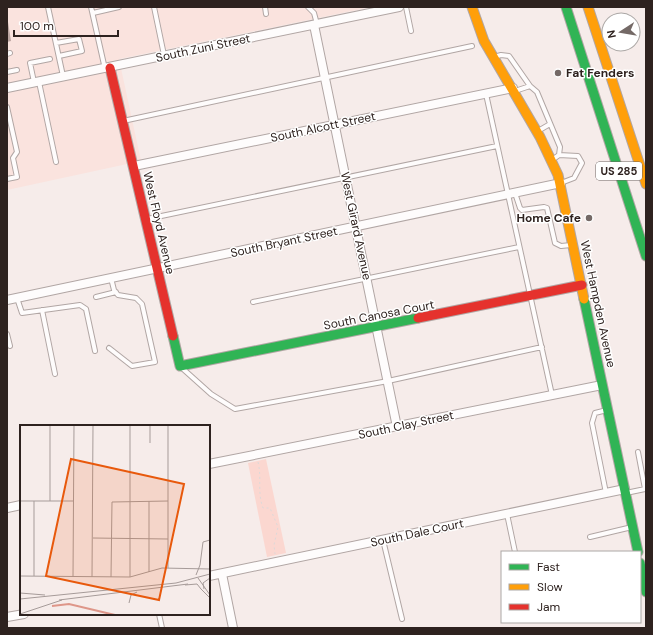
<svg xmlns="http://www.w3.org/2000/svg" width="653" height="635" font-family="'DM Sans',sans-serif">
<style>
.built{fill:#fae3de}
.green{fill:#fbd7d0}
.building{fill:#bca5a1}
.lines{fill:none;stroke-linecap:round;stroke-linejoin:round}
.lane-casing{stroke:#b1a6a4;stroke-width:6}
.street-casing{stroke:#b1a6a4;stroke-width:10}
.fast-casing{stroke:#b1a6a4;stroke-width:11}
.slow-casing{stroke:#b1a6a4;stroke-width:11}
.jam-casing{stroke:#b1a6a4;stroke-width:11}
.path{stroke:#dcd9d9;stroke-width:1;stroke-dasharray:2 3;stroke-linecap:butt}
.lane{stroke:#fefcfc;stroke-width:4}
.street{stroke:#fefcfc;stroke-width:8}
.fast{stroke:#30b455;stroke-width:9}
.slow{stroke:#ff9f0a;stroke-width:9}
.jam{stroke:#e5322d;stroke-width:9}
.poi-dot{fill:#746966;stroke:#fff;stroke-width:1.5}
.labels{text-anchor:middle;dominant-baseline:central;stroke-width:3;stroke-linejoin:round;paint-order:stroke}
.shield{fill:#fff;stroke:#6d6462;stroke-width:1}
.shield-label{font-size:11px;font-weight:bold;fill:#2e221f}
.street-label{font-size:12px;fill:#2e221f;stroke:#fff}
.poi-label{font-size:12px;font-weight:bold;fill:#2e221f;stroke:#fff;text-anchor:start}
.inset-river{fill:none;stroke:#de9689;stroke-width:2}
.inset-road{fill:none;stroke:#a69b99;stroke-width:1}
.view{fill:#e8590c;fill-opacity:0.15;stroke:#e8590c;stroke-width:2}
.inset-edge{fill:none;stroke:#2e221f;stroke-width:2}
</style>
<rect width="100%" height="100%" fill="#f6ecea"/>
<!-- built -->
<path class="built" d="M7 7H371L119 59 141 161 7 190Z"/>
<!-- green -->
<path class="green" d="M266 459 286 553 267 557 248 463Z"/>
<!-- building -->
<path class="building" d="M8 22 11 41 7 42V23Z"/>
<g class="lines">
<!-- lane casing -->
<g class="lane-casing">
<path id="lane" d="M48 7 63 76
M91 7 105 69
M154 7 164 55
M265 7 266 14
M308 7 314 13 317 24
M406 7 411 31
M93 13 119 7
M56 43 79 39 82 51 59 56
M7 54 10 53
M494 57 501 55 509 56 530 86
M7 72 17 70
M34 82 30 63 50 59
M39 82 56 162
M515 91 530 86 537 92 560 147 559 155 552 160
M486 94 552 395
M7 107 17 152 13 158 17 177 7 179
M123 121 472 46
M538 131 550 124
M559 155 578 156 582 163 574 178 561 183
M515 193 520 208 522 210 544 207 547 208 555 243 561 246 571 245
M147 219 497 146
M96 297 116 292
M17 298 22 313 80 305 86 309 95 351
M253 302 519 247
M42 310 55 374
M7 334 10 346
M109 348 132 366 155 362 142 304 136 298 118 295 114 290 111 278
M182 368 211 394 235 409 388 381 542 347
M606 493 592 423 595 413 607 410
M626 493 645 489 638 452
M507 514 515 552
M590 537 632 527
M383 540 402 619
M159 614 162 628"/>
</g>
<!-- street casing -->
<g class="street-casing">
<path id="street" d="M314 25 397 427
M7 88 399 7
M134 166 513 88
M7 300 561 183
M209 464 602 385
M7 508 21 505
M222 574 233 628
M209 576 625 489
M7 617 24 614"/>
</g>
<!-- fast casing -->
<g class="fast-casing">
<path id="fast" d="M566 7 646 256
M584 299 638 552
M173 336 180 366 418 318
M640 563 646 592"/>
</g>
<!-- slow casing -->
<g class="slow-casing">
<path id="slow" d="M472 7 484 41 540 137 558 175 584 299
M588 7 646 184"/>
</g>
<!-- jam casing -->
<g class="jam-casing">
<path id="jam" d="M110 68 173 336
M418 318 582 285"/>
</g>
<!-- path -->
<path class="path" d="M258 462C262 478 257 492 263 508H270L278 527 274 545 275 554"/>
<!-- lane -->
<use href="#lane" class="lane"/>
<!-- street -->
<use href="#street" class="street"/>
<!-- fast -->
<use href="#fast" class="fast"/>
<!-- slow -->
<use href="#slow" class="slow"/>
<!-- jam -->
<use href="#jam" class="jam"/>
</g>
<!-- markers -->
<g class="poi-dot">
<circle cx="558" cy="73" r="4"/>
<circle cx="589" cy="218" r="4"/>
</g>
<g class="labels">
<!-- shield labels -->
<rect class="shield" x="596" y="162" width="46" height="18" rx="3"/>
<g class="shield-label">
<text x="619" y="171">US 285</text>
</g>
<!-- street labels -->
<g class="street-label">
<text transform="translate(203 48) rotate(-12)">South Zuni Street</text>
<text transform="translate(323 127) rotate(-12)">South Alcott Street</text>
<text transform="translate(159 223) rotate(77)">West Floyd Avenue</text>
<text transform="translate(356 226) rotate(78)">West Girard Avenue</text>
<text transform="translate(284 242) rotate(-12)">South Bryant Street</text>
<text transform="translate(598 304) rotate(78)">West Hampden Avenue</text>
<text transform="translate(379 315) rotate(-11)">South Canosa Court</text>
<text transform="translate(406 425) rotate(-12)">South Clay Street</text>
<text transform="translate(417 533) rotate(-12)">South Dale Court</text>
</g>
<!-- poi labels -->
<g class="poi-label">
<text x="566" y="73">Fat Fenders</text>
<text x="581" y="218" text-anchor="end">Home Cafe</text>
</g>
</g>
<!-- overview -->
<g transform="translate(20 425)">
<rect width="190" height="190" fill="#f6ecea"/>
<path class="inset-river" d="M32 181 49 179 95 190"/>
<path class="inset-road" d="M110 0V152M130 18V0M0 76H53M14 76V151M30 76V0M73 113 148 114M148 143V0M129 147V76M176 150 180 140 183 117 190 115M0 151 110 152 142 143 190 144M53 152 54 0M72 152 73 0M91 152 92 77 148 76M178 153 190 170M165 160 177 159 181 164M181 164 190 173M184 164 183 158 190 153M0 168 25 170M0 174 156 158 190 149M39 175 168 159M109 178 111 170 117 167M0 189 42 175"/>
<path class="view" d="M51 34 164 59 139 175 26 151Z"/>
<rect width="190" height="190" class="inset-edge"/>
</g>
<!-- border -->
<rect width="653" height="635" fill="none" stroke="#2e221f" stroke-width="16"/>
<!-- legend -->
<rect x="501" y="551" width="140" height="72" fill="#ffffff" stroke="#aba7a5"/>
<rect x="509" y="564" width="20" height="6" fill="#30b455" stroke="#aba7a5"/>
<text x="537" y="571" font-size="12" fill="#2e221f">Fast</text>
<rect x="509" y="584" width="20" height="6" fill="#ff9f0a" stroke="#aba7a5"/>
<text x="537" y="591" font-size="12" fill="#2e221f">Slow</text>
<rect x="509" y="604" width="20" height="6" fill="#e5322d" stroke="#aba7a5"/>
<text x="537" y="611" font-size="12" fill="#2e221f">Jam</text>
<!-- north arrow -->
<g transform="translate(621 32) rotate(258)"><circle r="19" fill="#ffffff" stroke="#aba7a5"/>
<path d="M0-3L7 15L0 10L-7 15Z" fill="#746966"/>
<text y="-6" font-size="11" font-weight="bold" text-anchor="middle" fill="#2e221f">N</text>
</g>
<!-- scale -->
<path d="M14 30v6h104v-6" fill="none" stroke="#2e221f" stroke-width="2"/>
<text x="20" y="30" font-size="12" fill="#2e221f" stroke="#ffffff" stroke-width="3" paint-order="stroke">100 m</text>
</svg>
